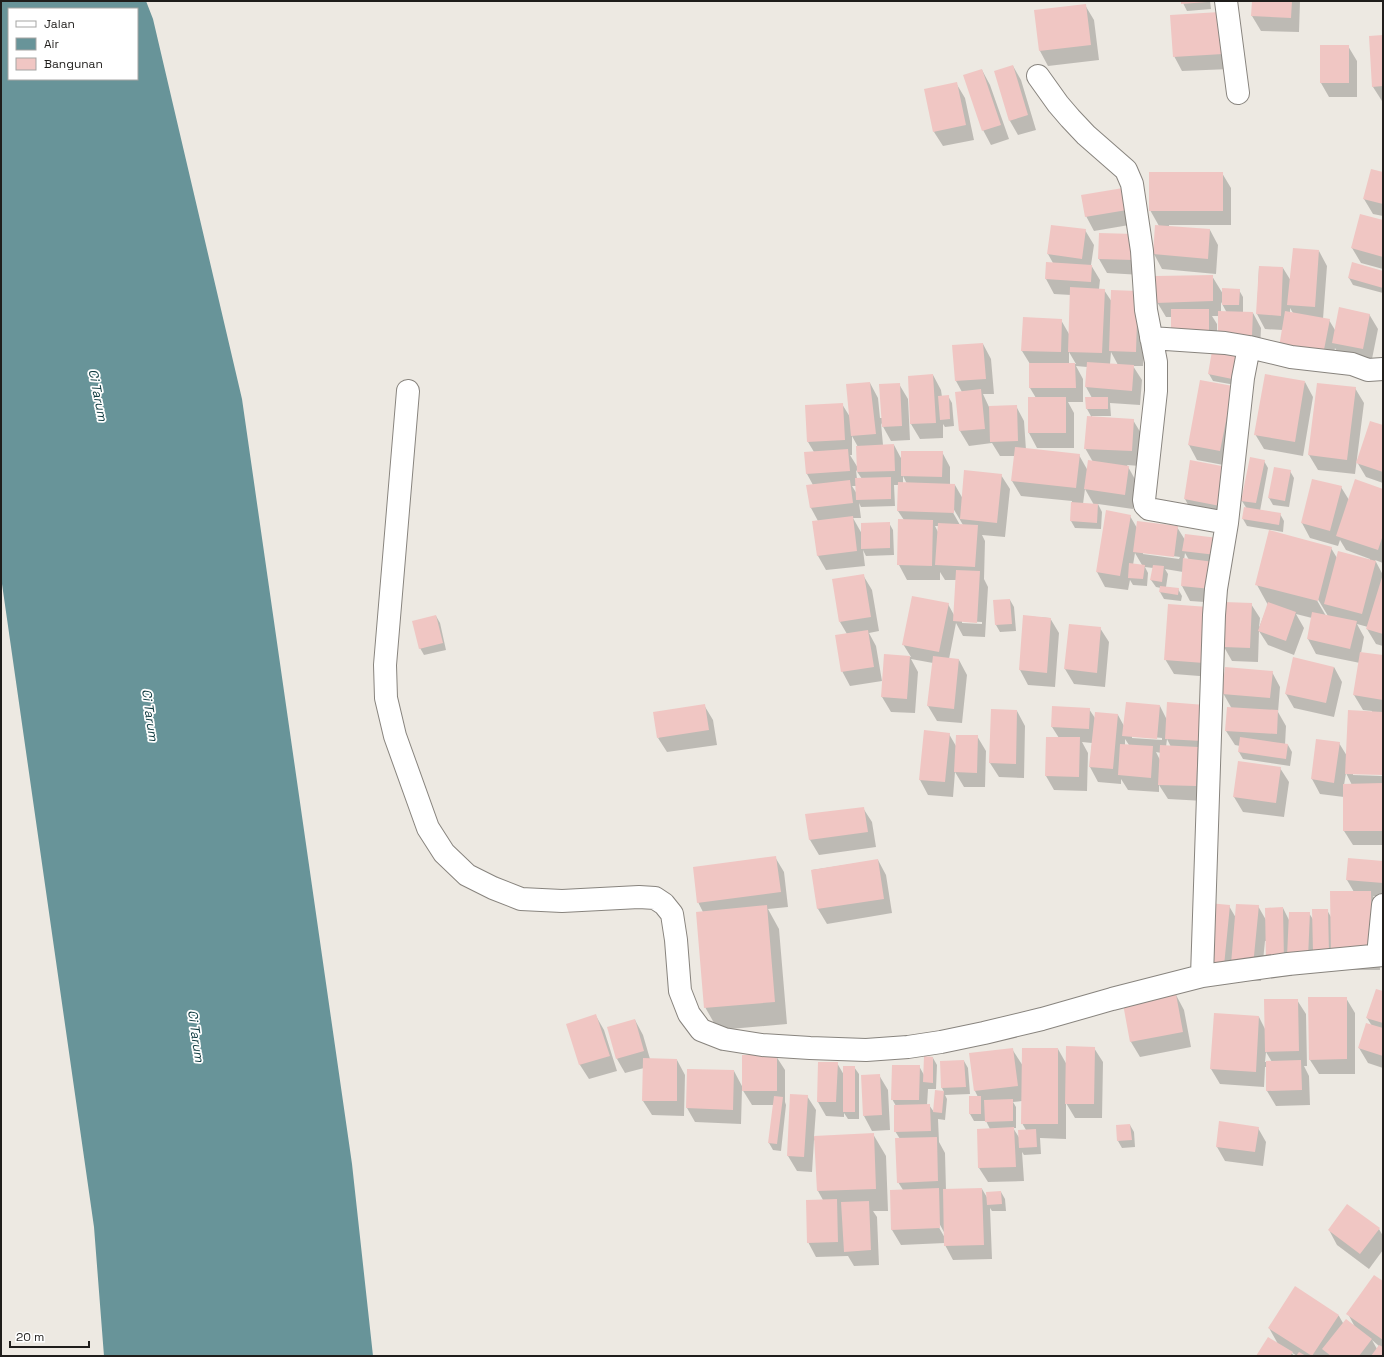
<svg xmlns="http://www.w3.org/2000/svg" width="1384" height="1357" font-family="'Space Grotesk',sans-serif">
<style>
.water{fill:#689499;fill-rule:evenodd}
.shadow{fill:#0003;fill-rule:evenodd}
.building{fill:#f0c6c3}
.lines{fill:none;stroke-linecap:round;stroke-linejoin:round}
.minor-casing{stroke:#88847e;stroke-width:24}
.minor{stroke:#fff;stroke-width:22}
.labels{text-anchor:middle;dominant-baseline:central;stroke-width:3.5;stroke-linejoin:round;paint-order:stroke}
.water-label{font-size:13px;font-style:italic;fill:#0e3a3f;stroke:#fff}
</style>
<rect width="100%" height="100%" fill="#ede9e2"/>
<!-- water -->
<path class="water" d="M1 1H146L153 19 242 399 352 1164 373 1356H104L94 1227 1 577ZM9 9H137V79H9Z"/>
<!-- shadow -->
<path class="shadow" d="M1182 1H1210L1211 9 1187 11Z
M1253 1H1300L1299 32 1261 31 1252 16Z
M1085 5 1094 20 1099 60 1048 66 1040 51 1035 11Z
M1228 27 1230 69 1182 71 1174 56Z
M1383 36V101H1382L1373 87Z
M1348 46 1357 61V97H1329L1321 83Z
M1013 66 1021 80 1036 130 1018 135 1010 121Z
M982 70 990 85 1009 139 991 145 983 130Z
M956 83 965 98 974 140 943 146 934 132Z
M1222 173 1231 188V225H1169V227L1210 230 1218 245 1216 274 1162 269 1154 254 1156 226H1159L1150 210Z
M1383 173V216L1373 214 1364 199Z
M1123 190 1135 224 1094 231 1086 216Z
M1383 221V269L1361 263 1352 248Z
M1085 230 1094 245 1091 265 1100 280 1099 289 1104 290 1112 302 1146 307 1143 366H1133L1142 380 1140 405 1110 403 1111 416H1092V418L1133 420 1142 435 1140 466 1127 465 1136 481 1133 509 1098 504 1102 512 1101 529 1075 528 1071 521 1072 501 1021 496 1012 481 1015 456H1000L992 443 969 446 960 431 962 392 956 381 953 346 983 344 991 359 994 394H983L989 407 1016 406 1024 421 1026 450 1079 455 1088 471 1093 462 1085 448 1092 418 1087 409 1086 398H1092L1086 387 1087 367 1076 366 1083 379V402H1068L1074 413V448H1037L1029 433V398H1036L1030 388V364L1022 351 1061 320 1069 334 1071 295 1054 294 1046 279 1047 263H1053L1048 254ZM1069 352 1076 364H1069ZM1111 352 1118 365 1110 364ZM1085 489 1094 505 1083 504Z
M1143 250 1142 275 1107 273 1099 259Z
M1319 251 1327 266 1323 319 1329 320 1335 330 1369 314 1378 329 1371 364 1341 358 1335 348 1331 369 1283 330 1265 329 1257 314 1259 267 1283 268 1291 281ZM1290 308 1293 313H1290Z
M1383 272V293L1353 285 1349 278Z
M1212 276 1223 294 1239 290 1243 297V313H1253L1261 328 1260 350 1219 316H1212L1217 324V346L1172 317H1166L1157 302ZM1221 302 1227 313 1221 312Z
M1213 352 1241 386 1213 381 1209 374Z
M933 375 941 390 942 397 948 396 952 403 954 426 945 427 943 424V438L920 439 911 424Z
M1305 382 1313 397 1303 456 1264 449 1255 434Z
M870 383 878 398 880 418H882L899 384 908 399 910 440 891 441 881 423 883 445H894L902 460 942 452 950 467V485H955L963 499 1001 475 1010 489 1005 537 982 535 985 541 984 579 988 587 985 637 963 636 956 623 949 659 959 660 967 675 962 723 937 721 928 706 933 663 911 659 918 672 915 713 891 712 882 697 885 655 911 657 903 644 948 604 954 615 957 580H945L940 572V580H907L899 565 904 520 898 511 899 485H894L895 506 861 507 859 503 861 518H853L862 534 889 523 893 530 894 555 866 556 863 550 865 566 826 570 818 556V521L811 508 813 485 807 474 805 453 814 452 808 442 842 404 850 417ZM852 436 858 447V468L850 455H852ZM856 470 862 479H857ZM903 476 907 484H903ZM852 486H856L857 494ZM953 508 963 525H960L951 509ZM935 526H939L938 532ZM962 621 982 622V624L962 623Z
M1232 387 1229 466 1197 460 1189 445Z
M1355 388 1364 403 1355 474 1318 470 1309 455Z
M1383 426V483L1366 477 1357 462Z
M1264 461 1268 468 1260 511 1280 514 1284 521 1283 532 1247 526 1243 519 1247 509 1242 501Z
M1290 471 1294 478 1289 507 1273 505 1269 498Z
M1313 480 1341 487 1349 500 1383 490V563L1375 560 1383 575V646L1376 644 1367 629 1368 627 1357 624 1364 637 1361 653 1383 656V774L1353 773V775L1383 776V845H1353L1344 831V797L1320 794 1312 779 1317 740 1339 743 1347 756 1372 712V711L1363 710 1354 695 1360 663 1316 654 1308 639 1312 618 1296 614 1304 628 1294 655 1268 645 1259 631 1258 662 1232 661 1224 647 1251 604 1260 618 1259 628 1268 605 1257 585 1331 548 1337 558 1370 560V559L1346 550 1340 540 1338 546 1310 538 1302 523ZM1316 596 1328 616H1326L1315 597ZM1346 773 1352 785H1344Z
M1235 483 1229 520 1193 514 1185 499Z
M1130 516 1137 528 1177 527 1185 540 1218 539 1219 603 1190 601 1182 586 1183 572 1165 569 1168 574 1166 587 1178 589 1182 596 1181 601 1164 599 1160 592 1161 588 1156 587 1151 580 1153 568 1145 567 1148 573 1147 586 1133 585 1130 580 1128 590 1105 587 1097 572ZM1143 552 1180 557 1179 559 1143 554ZM1135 553 1142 565H1133ZM1185 553 1189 560H1184Z
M863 575 872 590 879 631 869 633 876 646 882 681 850 686 842 671 847 634 840 622Z
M1010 600 1014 607 1016 631 1000 632 996 625Z
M1169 605 1212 677 1174 674 1165 659Z
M436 616 440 623 446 650 424 655 420 648Z
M1024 616 1050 618 1059 633 1055 687 1028 685 1020 670Z
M1100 628 1109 642 1105 687 1074 684 1065 669Z
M1334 667 1342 682 1334 717 1294 708 1286 694Z
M1272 672 1280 687 1278 712 1286 726 1285 745H1288L1292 752 1290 766 1243 759 1239 752 1240 746 1235 745 1226 731 1232 709 1223 693Z
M704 705 713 720 717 745 667 752 658 738Z
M1160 706 1167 720 1204 706V801L1168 799 1159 785V792L1128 790 1121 779V784L1098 782 1090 767 1092 743 1082 742 1088 753 1087 791 1054 790 1046 776 1059 738 1052 727 1089 709 1095 718 1118 715 1124 726ZM1132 735 1162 738V740L1132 738ZM1125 739 1129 745H1125ZM1167 739 1171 747H1166ZM1156 752 1161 753 1160 760Z
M1017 711 1025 726 1024 778 999 777 990 763Z
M949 734 956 746 977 736 986 751 985 787H964L955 772 953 797 928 795 920 780Z
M1280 768 1289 782 1284 817 1243 812 1234 797Z
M863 808 872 822 876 847 819 855 810 840 806 815Z
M775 857 784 872 788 907 768 909 779 929 787 1024 718 1030 705 1007 703 912 698 902Z
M878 860 886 875 892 913 827 924 818 909 812 870Z
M1383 862V897L1373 896 1379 906 1380 970H1340L1332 956 1292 963V976L1275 977 1266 941H1265L1261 981 1212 979 1229 906 1236 918 1258 906 1266 920 1283 908 1289 920 1309 913 1314 921 1327 910 1331 917 1354 892 1347 880Z
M1383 992V1068L1368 1063 1359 1048 1372 1026 1367 1018Z
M1176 995 1184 1010 1191 1047 1140 1057 1131 1042 1124 1005Z
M1346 998 1355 1013V1074H1319L1310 1060Z
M1297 1000 1306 1014 1307 1066H1304L1309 1076 1310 1105 1276 1106 1267 1091V1067H1265L1264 1087 1220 1084 1211 1069 1215 1014 1259 1017 1265 1029ZM1266 1052 1272 1062H1265Z
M596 1016 604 1030 617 1071 589 1079 580 1065 568 1025Z
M635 1020 643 1035 650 1059 677 1060 685 1075 684 1116 652 1115 643 1101 644 1068 625 1073 617 1059Z
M1094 1048 1103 1062 1102 1118H1075L1066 1103V1139L1040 1138 1041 1154 1024 1155 1022 1152 1024 1181 988 1182 979 1168 990 1129 986 1121H974L970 1114 978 1097 975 1091 970 1054 1012 1049 1023 1066 1058 1049 1067 1065ZM1022 1101V1123L1026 1130 1020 1139 1013 1128H1016V1107L1013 1102Z
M776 1056 785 1070V1102L786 1105 781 1151 773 1150 769 1143 774 1105H752L742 1089 741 1124 695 1122 687 1108 734 1071 743 1088Z
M933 1058 937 1065 936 1089H928L927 1105H929L934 1112 936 1092H944L942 1088 964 1061 968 1068 970 1094 945 1095 947 1099 945 1120 938 1119 939 1142 945 1153 946 1190 982 1189 988 1199 1001 1192 1005 1199 1006 1211H992L990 1208 992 1259 953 1260 945 1245V1243L901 1245 892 1230 891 1191 903 1190 898 1182 900 1139 895 1131 896 1106 892 1099 919 1066 924 1075ZM939 1223 945 1234V1238L937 1224Z
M837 1063 844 1075 854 1067 859 1074V1119H848L844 1113V1117L826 1116 818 1102Z
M879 1075 888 1090 890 1130 872 1131 864 1116Z
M791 1095 807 1096 816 1110 814 1137 873 1134 886 1156 888 1211H873L877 1217 879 1265 854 1266 848 1256 816 1257 808 1242 823 1200 818 1191 816 1141 814 1140 812 1172 797 1171 788 1156Z
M1130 1125 1134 1132 1135 1147 1122 1148 1118 1141Z
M1258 1128 1266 1142 1263 1166 1225 1161 1217 1147Z
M1379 1229 1383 1236V1250L1369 1269 1337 1245 1329 1230Z
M1383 1283V1356H1297L1291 1352 1294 1356H1257L1278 1344 1269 1328 1296 1288 1339 1316 1343 1323 1355 1327 1348 1314ZM1372 1340 1379 1346 1377 1349Z"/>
<!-- building -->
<path class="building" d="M1181 1H1207V2L1181 4Z
M1252 1H1292L1291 18 1251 16Z
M1086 4 1091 45 1039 51 1034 10Z
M1220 12 1223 54 1173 57 1170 15Z
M1383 35V86L1372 87 1369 36Z
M1320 45H1349V83H1320Z
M1013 65 1028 115 1009 121 994 71Z
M982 69 1001 125 982 131 963 75Z
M957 82 966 125 933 132 924 89Z
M1371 169 1383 172V204L1363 199Z
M1149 172H1223V211H1149Z
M1123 188 1127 210 1085 217 1081 195Z
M1360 214 1383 220V257L1351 248Z
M1051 225 1086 229 1082 259 1047 254Z
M1155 225 1210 229 1208 259 1153 254Z
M1099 233 1135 234 1134 260 1098 259Z
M1293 248 1319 250 1315 307 1287 305Z
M1046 262 1092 265 1091 282 1045 279Z
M1352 262 1383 271V288L1348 278Z
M1259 266 1283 267 1281 316 1256 314Z
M1213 275V301L1156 303 1155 276Z
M1070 287 1105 289 1102 353 1068 352Z
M1222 288 1240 289 1239 305H1222Z
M1111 290 1138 291 1136 352 1109 351Z
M1339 307 1370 314 1363 349 1332 343Z
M1171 309H1209V332H1171Z
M1218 311 1253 312 1252 336 1218 335Z
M1285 311 1330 319 1323 355 1279 347Z
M1023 317 1062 319 1061 352 1021 351Z
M983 343 986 379 955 381 952 345Z
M1212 351 1242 357 1237 380 1208 374Z
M1087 362 1134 365 1132 391 1085 387Z
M1029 363H1075L1076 388H1029Z
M933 374 936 423 910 424 908 376Z
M1265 374 1305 381 1295 442 1254 435Z
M1200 380 1233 386 1220 451 1188 445Z
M870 382 876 434 851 436 846 384Z
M900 383 902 426 882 427 879 384Z
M1317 383 1356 387 1347 460 1308 455Z
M981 389 985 429 959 431 955 392Z
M949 395 950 419 940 420 938 396Z
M1028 397H1066V433H1028Z
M1085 397H1108V409H1086Z
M843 403 845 440 807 442 805 405Z
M1017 405 1018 441 990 442 989 406Z
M1087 416 1134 419 1132 451 1084 449Z
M1370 421 1383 425V472L1356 463Z
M894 444 895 471 857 472 856 446Z
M1015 447 1080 454 1076 488 1011 481Z
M848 449 850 471 806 474 804 452Z
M901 451H943L942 477 901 476Z
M1250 457 1265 460 1256 503 1241 501Z
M1088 460 1129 466 1125 495 1084 489Z
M1190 460 1227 467 1220 506 1184 499Z
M1274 467 1291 470 1285 501 1268 498Z
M964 470 1002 474 997 523 960 519Z
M891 477V499L856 500 855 478Z
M1312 479 1342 486 1330 531 1301 523Z
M1355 479 1383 489V535L1378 550 1336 536Z
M850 480 853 503 810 508 806 485Z
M898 482 955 484 954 513 897 511Z
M1071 502 1098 504 1097 523 1070 521Z
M1244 507 1281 513 1279 525 1242 519Z
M1106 510 1131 515 1120 576 1096 572Z
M853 516 857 551 817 556 812 521Z
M898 519 933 520 932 566 897 565Z
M1137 521 1178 526 1174 557 1133 552Z
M890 522V548L861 549V523Z
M938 523 978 525 975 567 935 565Z
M1269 530 1332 547 1318 601 1255 585Z
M1185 534 1218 538 1216 555 1182 551Z
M1338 551 1376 561 1362 614 1324 604Z
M1183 558 1214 562 1211 589 1181 586Z
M1129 563 1145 565 1143 579 1128 578Z
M1153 565 1164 566 1162 582 1150 580Z
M956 570 980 571 977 623 953 621Z
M864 574 871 617 839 622 832 579Z
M1383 574V634L1366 629Z
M1160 586 1179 588 1178 595 1159 592Z
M912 596 949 603 939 652 902 645Z
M1010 599 1012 624 995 625 993 600Z
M1224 602 1252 603 1250 648 1223 647Z
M1268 602 1296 612 1286 641 1258 631Z
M1168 604 1208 607 1204 663 1164 660Z
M1312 612 1357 621 1350 649 1307 639Z
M436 615 443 643 419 649 412 621Z
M1023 615 1051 618 1047 673 1019 670Z
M1069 624 1101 627 1097 673 1064 669Z
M868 630 874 667 841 672 835 635Z
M1360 652 1383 655V700L1353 695Z
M884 654 910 656 907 699 881 697Z
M933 656 959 659 954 709 927 706Z
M1293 657 1334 667 1326 703 1285 694Z
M1225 667 1273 671 1270 698 1222 694Z
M1126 702 1160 705 1157 739 1122 736Z
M1167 702 1205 705 1202 741 1165 739Z
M705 704 709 730 657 738 653 712Z
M1052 706 1090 708 1089 729 1051 727Z
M1227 707 1278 710 1277 734 1225 731Z
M991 709 1017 710 1016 764 989 763Z
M1348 710 1383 712V775L1345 774Z
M1095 712 1118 714 1113 769 1089 767Z
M924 730 950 733 945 782 919 780Z
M956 735H978L977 773 954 772Z
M1046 737H1080L1079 777 1045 776Z
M1240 737 1288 744 1286 759 1238 752Z
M1316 739 1340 742 1334 783 1311 779Z
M1120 744 1153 746 1151 778 1118 775Z
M1160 745 1198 747 1196 786 1158 785Z
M1238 761 1281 767 1276 803 1233 797Z
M1383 783V831H1343V784Z
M864 807 868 832 809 840 805 814Z
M776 856 781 892 697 903 693 867Z
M1348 858 1383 861V883L1346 880Z
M878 859 884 899 817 909 811 870Z
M1330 891H1371L1372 955 1331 956Z
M1208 903 1230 905 1224 966 1203 964Z
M1236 904 1259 905 1253 966 1231 964Z
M767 905 775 1002 704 1008 696 912Z
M1283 907 1284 962H1266L1265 908Z
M1312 909H1328L1329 953H1313Z
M1289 912H1310L1308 958 1287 957Z
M1376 989 1383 991V1023L1366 1018Z
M1176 994 1183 1032 1130 1042 1123 1004Z
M1308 997H1347V1059L1309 1060Z
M1264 999H1298L1299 1051 1265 1052Z
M1214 1013 1259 1016 1256 1072 1210 1069Z
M596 1014 610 1056 579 1065 566 1024Z
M635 1019 644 1051 616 1059 607 1027Z
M1366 1023 1383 1028V1056L1358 1048Z
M1066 1046 1095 1047 1094 1104H1065Z
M1013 1048 1018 1086 974 1091 969 1053Z
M1022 1048H1058V1124H1021Z
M742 1055H777V1091H742Z
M924 1056 933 1057V1083L923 1082Z
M643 1058 677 1059V1101H642Z
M964 1060 966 1087 941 1088 940 1061Z
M1301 1060 1302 1090 1266 1091V1061Z
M818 1062H838L836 1102H817Z
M892 1065H920L919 1100H891Z
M843 1066H855V1112H843Z
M687 1069 734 1070 733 1110 686 1108Z
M880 1074 882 1115 863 1116 861 1075Z
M935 1090 944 1091 942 1113 933 1112Z
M790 1094 808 1095 804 1157 787 1156Z
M774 1096 783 1097 777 1144 768 1143Z
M969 1096H981V1114H969Z
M1013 1099V1121L985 1122 984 1100Z
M930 1104 931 1131 894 1132V1105Z
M1219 1121 1259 1127 1255 1152 1216 1147Z
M1130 1124 1132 1140 1117 1141 1116 1125Z
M1014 1127 1016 1167 978 1168 977 1129Z
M1036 1129 1037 1147 1019 1148 1018 1130Z
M874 1133 876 1189 817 1191 814 1136Z
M937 1137 938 1181 897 1183 895 1138Z
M939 1188 940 1228 891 1230 890 1190Z
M982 1188 984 1245 944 1246 943 1189Z
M1001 1191 1002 1204 987 1205 986 1192Z
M837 1199 838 1242 807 1243 806 1200Z
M869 1201 871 1250 844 1252 841 1202Z
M1347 1204 1380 1228 1360 1254 1328 1230Z
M1374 1275 1383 1281V1340L1346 1314Z
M1295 1286 1339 1315 1312 1356 1268 1328Z
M1346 1319 1372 1339 1359 1356H1331L1322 1349Z
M1268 1337 1293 1352 1290 1356H1256Z
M1379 1345 1383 1347V1356H1371Z
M1299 1352 1306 1356H1296Z"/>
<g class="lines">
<!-- minor casing -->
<g class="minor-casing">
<path id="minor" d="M1226 1 1238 93
M1038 76 1058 104 1070 118 1086 135 1126 170 1132 184 1142 251 1146 310 1156 362V391L1144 500 1145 505 1149 509 1227 523
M1151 338 1225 343 1249 347
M408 391 385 665 386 698 395 736 428 828 444 853 467 875 493 888 521 899 562 901 639 897 655 898 664 904 672 914 676 940 680 991 689 1014 701 1030 724 1039 762 1045 810 1048 866 1050 908 1047 941 1042 984 1033 1042 1019 1112 999 1202 976 1288 964 1383 955
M1378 955 1383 905
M1202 976 1214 615 1216 589 1227 523 1243 378 1249 347 1291 357 1352 364 1368 370 1383 369"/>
</g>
<!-- minor -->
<use href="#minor" class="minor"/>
</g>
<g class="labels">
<!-- water labels -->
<g class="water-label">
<text transform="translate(98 395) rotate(79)">Ci Tarum</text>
<text transform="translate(150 715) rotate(82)">Ci Tarum</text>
<text transform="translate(196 1036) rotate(82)">Ci Tarum</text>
</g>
</g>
<!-- border -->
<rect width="1384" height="1357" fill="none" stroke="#1f1d1b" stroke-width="4"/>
<!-- legend -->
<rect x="8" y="8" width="130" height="72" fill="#ffffff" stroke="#a5a5a4"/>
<rect x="16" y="21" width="20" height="6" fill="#ffffff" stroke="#a5a5a4"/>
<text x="44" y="28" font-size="12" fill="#1f1d1b">Jalan</text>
<rect x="16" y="38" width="20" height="12" fill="#689499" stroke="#a5a5a4"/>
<text x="44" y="48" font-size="12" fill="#1f1d1b">Air</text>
<rect x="16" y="58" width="20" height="12" fill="#f0c6c3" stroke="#a5a5a4"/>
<text x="44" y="68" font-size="12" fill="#1f1d1b">Bangunan</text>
<!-- scale -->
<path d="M10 1341v6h79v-6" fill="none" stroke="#1f1d1b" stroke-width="2"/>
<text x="16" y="1341" font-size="12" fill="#1f1d1b" stroke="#ffffff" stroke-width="3" paint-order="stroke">20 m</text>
</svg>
